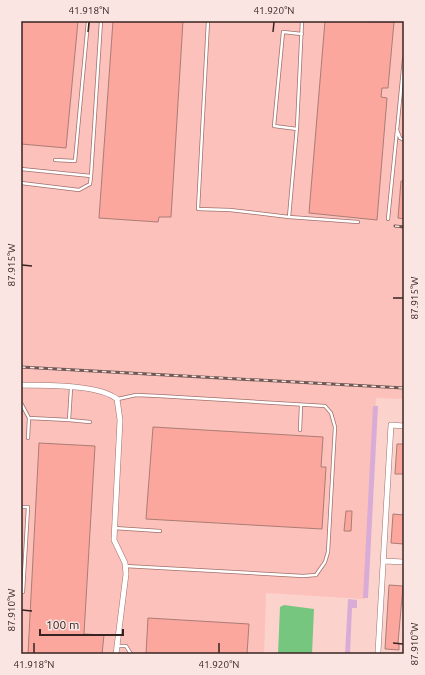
<svg xmlns="http://www.w3.org/2000/svg" width="425" height="675" font-family="Ubuntu,sans-serif">
<style>
.built{fill:#fcc1ba}
.green{fill:#d8acd7}
.water{fill:#77c680}
.building{fill:#fba79d;stroke:#ab7c76}
.lines{fill:none;stroke-linecap:round;stroke-linejoin:round}
.service-casing{stroke:#9f716b;stroke-width:4}
.minor-casing{stroke:#9f716b;stroke-width:6}
.service{stroke:#fff;stroke-width:2.5}
.minor{stroke:#fff;stroke-width:5}
.rail-casing{stroke:#705754;stroke-width:3}
.rail{stroke:#fae5e2;stroke-width:1.5;stroke-dasharray:4.5;stroke-linecap:butt}
.ticks{fill:none;stroke:#372422;stroke-width:1.5}
.neatline{fill:none;stroke:#372422;stroke-width:1.5}
.ticks-label{font-size:10px;text-anchor:middle;fill:#372422}
</style>
<rect width="100%" height="100%" fill="#fbd2cc"/>
<!-- built -->
<path class="built" d="M21 21H404V399L376 398 365 599 266 593 264 654H21Z"/>
<!-- green -->
<path class="green" d="M373 406H378L368 598H363Z
M348 599 357 600V608H352L350 654H345Z"/>
<!-- water -->
<path class="water" d="M284 605 314 609 312 654H278L280 607Z"/>
<!-- building -->
<path class="building" d="M21 21H78L66 148 21 144Z
M113 21H183L171 217H159L158 222 99 218Z
M325 21 394 22 388 88H382L381 97 387 98 377 220 309 213Z
M401 181H404V219L398 218Z
M153 427 323 437 321 467H326L322 529 146 519Z
M39 443 95 446 84 634 104 635 102 654H28Z
M397 444H404V474H395Z
M346 511H352L351 531H344Z
M393 514 404 515V544L391 543Z
M389 585 403 586 398 643H399V650L385 649Z
M148 618 249 624 247 654H146Z"/>
<g class="lines">
<!-- service casing -->
<g class="service-casing">
<path id="service" d="M208 21 198 209 230 210 289 217 297 127 302 21
M404 59 397 130 400 138 404 140
M297 129 274 126 283 32 302 34
M55 160 75 161 88 21
M21 169 91 176 101 21
M21 183 79 190 90 184 91 176
M289 217 358 222
M388 219 397 130
M118 399 136 395 159 396 325 406 331 413 335 427 328 552 325 562 316 575 303 576 125 566
M21 403 29 418
M69 420 90 422
M300 430 301 405
M28 438 29 418 69 420 71 388
M21 507H28L23 592H21
M114 528 160 531
M118 646H126L131 654"/>
</g>
<!-- minor casing -->
<g class="minor-casing">
<path id="minor" d="M21 385C47 386 98 384 117 399L120 420 114 540 125 563 126 574 116 654
M384 561 404 562
M378 652 391 425 404 426"/>
</g>
<!-- service -->
<use href="#service" class="service"/>
<!-- minor -->
<use href="#minor" class="minor"/>
<!-- rail casing -->
<g class="rail-casing">
<path id="rail" d="M395 226 404 227
M21 367 404 388"/>
</g>
<!-- rail -->
<use href="#rail" class="rail"/>
</g>
<!-- ticks -->
<path class="ticks" d="M88 32 89 22M273 32 274 22M22 265 32 266M393 298H403M22 610 32 611M393 643 403 644M34 653V643M219 653V643"/>
<!-- border -->
<rect width="425" height="675" fill="none" stroke="#fae5e2" stroke-width="44"/>
<!-- scale -->
<path d="M40 629v6h83v-6" fill="none" stroke="#372422" stroke-width="2"/>
<text x="46" y="629" font-size="12" fill="#372422" stroke="#fae5e2" stroke-width="3" paint-order="stroke">100 m</text>
<rect x="22" y="22" width="381" height="631" class="neatline"/>
<g class="ticks-label">
<text x="89" y="14">41.918°N</text>
<text x="274" y="14">41.920°N</text>
<text transform="translate(11 265) rotate(-90)" y="4">87.915°W</text>
<text transform="translate(414 298) rotate(-90)" y="4">87.915°W</text>
<text transform="translate(11 610) rotate(-90)" y="4">87.910°W</text>
<text transform="translate(414 644) rotate(-90)" y="4">87.910°W</text>
<text x="34" y="668">41.918°N</text>
<text x="219" y="668">41.920°N</text>
</g>
</svg>
